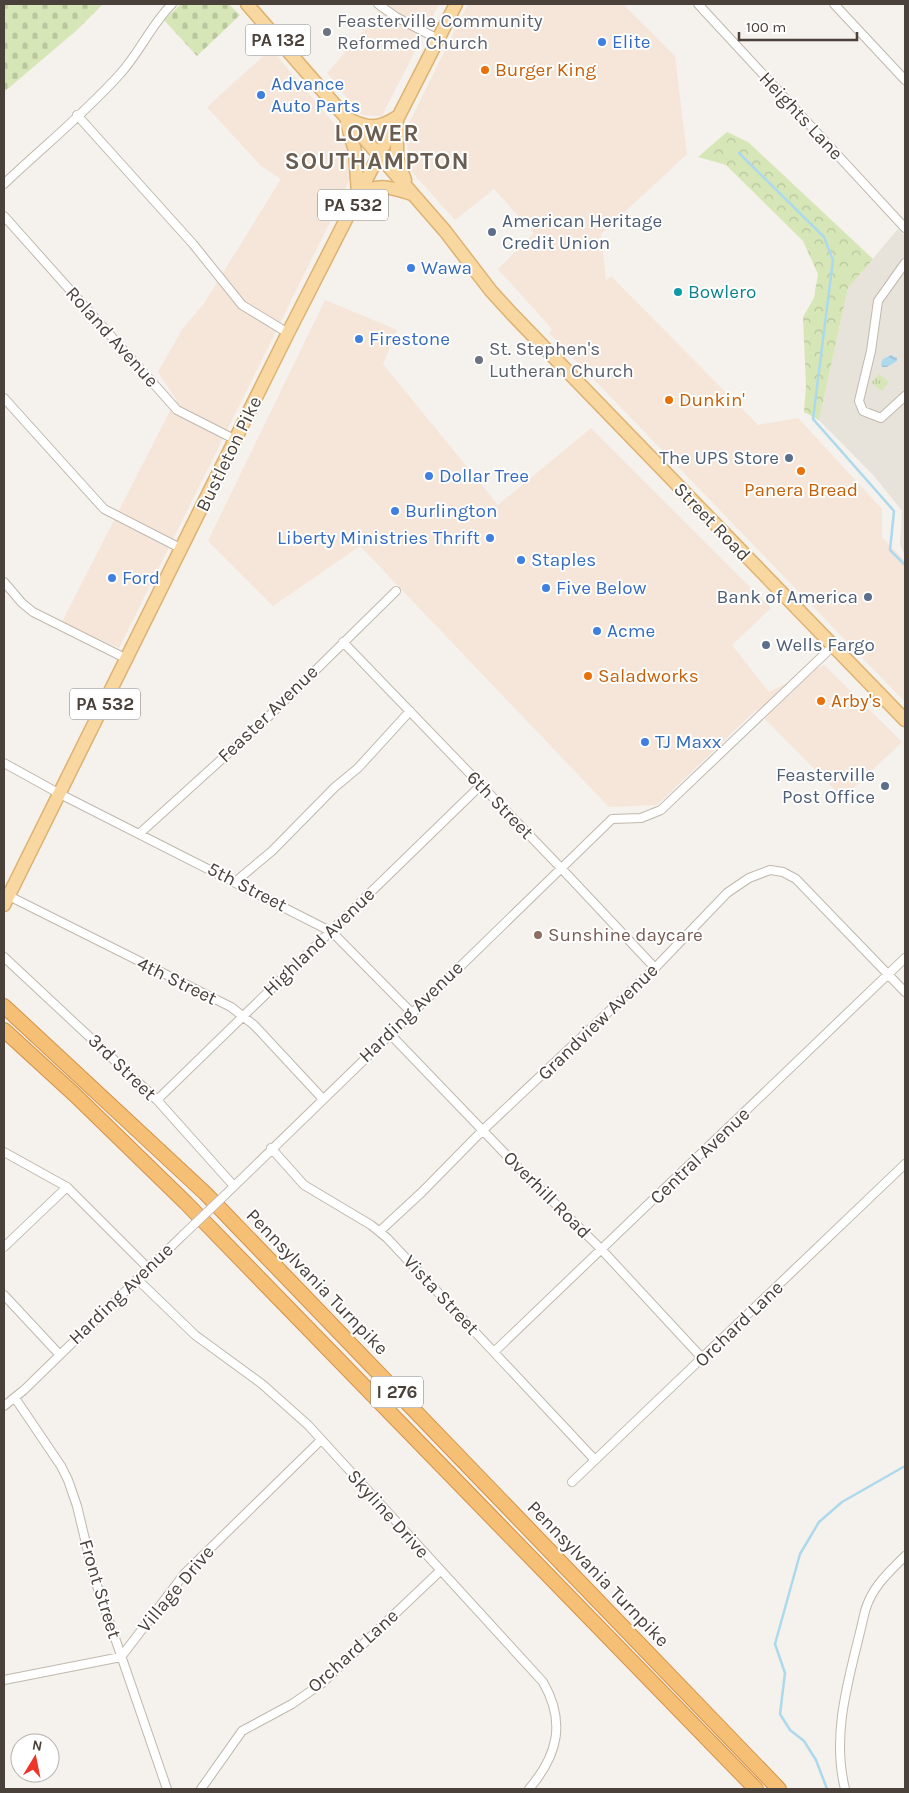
<svg xmlns="http://www.w3.org/2000/svg" width="909" height="1793" font-family="Karla,sans-serif">
<style>
.residential{fill:#e8e3da}
.commercial{fill:#f5e6d9}
.grass{fill:url(#grass-tufts)}
.forest{fill:url(#forest-crowns)}
.cemetery{fill:url(#cemetery-stones)}
.water{fill:url(#water-waves)}
.lines{fill:none;stroke-linecap:round;stroke-linejoin:round}
.stream{stroke:#add9ed;stroke-width:2.5}
.street-casing{stroke:#c0b8ae;stroke-width:10}
.primary-casing{stroke:#deb271;stroke-width:15}
.highway-casing{stroke:#d59245;stroke-width:16}
.street{stroke:#fff;stroke-width:8}
.primary{stroke:#f9d7a1;stroke-width:12}
.highway{stroke:#f6bf76;stroke-width:14}
.street-bridge-casing{stroke:#c0b8ae;stroke-width:10;stroke-linecap:butt}
.street-bridge{stroke:#fff;stroke-width:8}
.worship-dot{fill:#6b7280;stroke:#fff;stroke-width:2}
.shop-dot{fill:#3f7fe0;stroke:#fff;stroke-width:2}
.food-dot{fill:#e8710a;stroke:#fff;stroke-width:2}
.service-dot{fill:#5c6f8a;stroke:#fff;stroke-width:2}
.culture-dot{fill:#0f9aa8;stroke:#fff;stroke-width:2}
.education-dot{fill:#8d6e63;stroke:#fff;stroke-width:2}
.labels{text-anchor:middle;dominant-baseline:central;stroke-width:4;stroke-linejoin:round;paint-order:stroke}
.shield{fill:#fff;stroke:#807a75;stroke-width:1}
.shield-label{font-size:18px;font-weight:bold;fill:#49413a}
.worship-label{font-size:19px;fill:#5b616d;stroke:#fff;text-anchor:start}
.shop-label{font-size:19px;fill:#366cbe;stroke:#fff;text-anchor:start}
.food-label{font-size:19px;fill:#c56008;stroke:#fff;text-anchor:start}
.street-label{font-size:19px;fill:#49413a;stroke:#fff}
.service-label{font-size:19px;fill:#4e5e75;stroke:#fff;text-anchor:end}
.culture-label{font-size:19px;fill:#0d838f;stroke:#fff;text-anchor:start}
.education-label{font-size:19px;fill:#785e54;stroke:#fff;text-anchor:start}
.district-label{font-size:24px;font-weight:bold;letter-spacing:1px;fill:#6b5e51;stroke:#fff}
</style>
<defs>
<pattern id="grass-tufts" width="24" height="20" patternUnits="userSpaceOnUse" patternTransform="scale(1.25)"><rect width="24" height="20" fill="#d6e6b7"/><path d="M3 7l-1-3M5 7V3M7 7l1-3M15 17l-1-3M17 17v-4M19 17l1-3" fill="none" stroke="#b9c69e"/></pattern>
<pattern id="forest-crowns" width="20" height="18" patternUnits="userSpaceOnUse" patternTransform="scale(1.25)"><rect width="20" height="18" fill="#d6e6b7"/><path d="M2 6a3 3 0 1 1 6 0M12 15a3 3 0 1 1 6 0" fill="none" stroke="#b9c69e"/></pattern>
<pattern id="cemetery-stones" width="16" height="16" patternUnits="userSpaceOnUse" patternTransform="scale(1.25)"><rect width="16" height="16" fill="#d6e6b7"/><path d="M2 7V4a2 2 0 0 1 4 0v3zM10 15v-3a2 2 0 0 1 4 0v3z" fill="#b9c69e"/></pattern>
<pattern id="water-waves" width="16" height="10" patternUnits="userSpaceOnUse" patternTransform="scale(1.25)"><rect width="16" height="10" fill="#add9ed"/><path d="M0 5q4-4 8 0t8 0" fill="none" stroke="#96bbcc"/></pattern>
</defs>
<rect width="100%" height="100%" fill="#f5f1ec"/>
<!-- residential -->
<path class="residential" d="M898 229 905 236V557L900 544 902 511 875 477 819 420 848 288Z"/>
<!-- commercial -->
<path class="commercial" d="M373 4H439L382 116 361 115 327 73 379 13Z
M468 4H623L675 56 687 154 601 234 606 280 611 276 758 425 798 418 882 509V537L905 561V702L549 333 552 329 498 269 534 233 494 189 455 220 411 171 405 131Z
M271 49 343 134 351 150 349 180 336 210 119 648 62 622 176 399 158 372 183 328 203 305 281 179 261 166 207 107Z
M325 300 397 330 383 364 498 505 591 428 771 608 732 645 769 692 824 665 902 742 843 798 756 710 657 805 609 807 360 546 273 606 208 541Z"/>
<!-- grass -->
<path class="grass" d="M879 374 889 382 882 391 871 383Z"/>
<!-- forest -->
<path class="forest" d="M727 132 748 142 873 259 848 288 819 420 804 412 806 385 803 317 814 298 818 274 803 241 726 165 698 157Z"/>
<!-- cemetery -->
<path class="cemetery" d="M4 4H103L77 30 4 92Z
M181 4H229L240 15 197 56 164 20Z"/>
<!-- water -->
<path class="water" d="M891 355 897 358V361L887 367H882L881 364 883 359Z"/>
<g class="lines">
<!-- stream -->
<path class="stream" d="M739 153 824 237 833 260 813 419 894 511 890 550 905 565
M827 1789 816 1760 804 1741 790 1730 780 1714 785 1673 775 1644 800 1554 819 1522 842 1502 905 1466"/>
<!-- street casing -->
<g class="street-casing">
<path id="street" d="M378 4 396 17 438 39
M698 4 905 228
M834 4 905 80
M77 115 193 244 242 305 288 333
M4 184C42 148 85 113 120 74 140 52 151 25 172 4
M4 216 177 410 236 440
M905 263 878 301 871 351 859 401 863 411 881 418 905 396
M4 398 104 509 182 549
M4 582 22 603 33 612 127 659
M343 642 561 868 655 968
M4 763 60 794 332 932 411 1012
M139 834 265 720 396 591
M235 882 272 851 335 787 358 768 410 711
M9 896 231 1007 254 1025 322 1098
M4 957 157 1100 233 1185
M389 1033 517 1166 601 1249 703 1359
M157 1100 481 785
M271 1148 304 1185 371 1225 387 1238 595 1460
M4 1152 67 1187 148 1268
M225 1195 612 819 641 818 661 810 833 646
M380 1231 422 1192 483 1130 655 968 727 893 749 878 770 870 783 872 796 879 905 992
M4 1247 67 1187
M137 1279 195 1335 262 1384 308 1425 543 1682C566 1722 558 1755 529 1789
M4 1295 59 1354
M494 1352 905 958
M15 1398 61 1466 68 1480 77 1506 94 1577 167 1789
M4 1406 24 1390 183 1235
M572 1482 905 1164
M4 1680 121 1657 185 1573 321 1440
M201 1789 242 1731 292 1704 321 1684 440 1571
M845 1789C830 1729 852 1670 865 1611 872 1587 888 1573 905 1556"/>
</g>
<!-- primary casing -->
<g class="primary-casing">
<path id="primary" d="M247 4 445 231 491 291 512 314 905 720
M348 119C369 129 378 129 397 117
M397 122V158L405 180
M347 123 355 151 358 194C381 183 389 187 412 194
M4 905 288 333 456 4"/>
</g>
<!-- highway casing -->
<g class="highway-casing">
<path id="highway" d="M4 1006 205 1193 779 1789
M4 1030 74 1094 186 1203 756 1789"/>
</g>
<!-- street -->
<use href="#street" class="street"/>
<!-- primary -->
<use href="#primary" class="primary"/>
<!-- highway -->
<use href="#highway" class="highway"/>
<!-- street-bridge casing -->
<g class="street-bridge-casing">
<path id="street-bridge" d="M183 1235 225 1195"/>
</g>
<!-- street-bridge -->
<use href="#street-bridge" class="street-bridge"/>
</g>
<!-- markers -->
<g class="worship-dot">
<circle cx="327" cy="32" r="5"/>
<circle cx="479" cy="360" r="5"/>
</g>
<g class="shop-dot">
<circle cx="602" cy="42" r="5"/>
<circle cx="261" cy="95" r="5"/>
<circle cx="411" cy="268" r="5"/>
<circle cx="359" cy="339" r="5"/>
<circle cx="429" cy="476" r="5"/>
<circle cx="395" cy="511" r="5"/>
<circle cx="490" cy="538" r="5"/>
<circle cx="521" cy="560" r="5"/>
<circle cx="112" cy="578" r="5"/>
<circle cx="546" cy="588" r="5"/>
<circle cx="597" cy="631" r="5"/>
<circle cx="645" cy="742" r="5"/>
</g>
<g class="food-dot">
<circle cx="485" cy="70" r="5"/>
<circle cx="669" cy="400" r="5"/>
<circle cx="801" cy="471" r="5"/>
<circle cx="588" cy="676" r="5"/>
<circle cx="821" cy="701" r="5"/>
</g>
<g class="service-dot">
<circle cx="492" cy="232" r="5"/>
<circle cx="789" cy="458" r="5"/>
<circle cx="868" cy="597" r="5"/>
<circle cx="766" cy="645" r="5"/>
<circle cx="885" cy="786" r="5"/>
</g>
<circle class="culture-dot" cx="678" cy="292" r="5"/>
<circle class="education-dot" cx="538" cy="935" r="5"/>
<g class="labels">
<!-- shield labels -->
<g class="shield">
<rect x="245.5" y="24.5" width="65" height="31" rx="4"/>
<rect x="318" y="189.5" width="70" height="31" rx="4"/>
<rect x="70" y="688.5" width="70" height="31" rx="4"/>
<rect x="371" y="1376.5" width="52" height="31" rx="4"/>
</g>
<g class="shield-label">
<text x="278" y="40">PA 132</text>
<text x="353" y="205">PA 532</text>
<text x="105" y="704">PA 532</text>
<text x="397" y="1392">I 276</text>
</g>
<!-- worship labels -->
<g class="worship-label">
<text x="337" y="21">Feasterville Community<tspan x="337" dy="22">Reformed Church</tspan></text>
<text x="489" y="349">St. Stephen's<tspan x="489" dy="22">Lutheran Church</tspan></text>
</g>
<!-- shop labels -->
<g class="shop-label">
<text x="612" y="42">Elite</text>
<text x="271" y="84">Advance<tspan x="271" dy="22">Auto Parts</tspan></text>
<text x="421" y="268">Wawa</text>
<text x="369" y="339">Firestone</text>
<text x="439" y="476">Dollar Tree</text>
<text x="405" y="511">Burlington</text>
<text x="480" y="538" text-anchor="end">Liberty Ministries Thrift</text>
<text x="531" y="560">Staples</text>
<text x="122" y="578">Ford</text>
<text x="556" y="588">Five Below</text>
<text x="607" y="631">Acme</text>
<text x="655" y="742">TJ Maxx</text>
</g>
<!-- food labels -->
<g class="food-label">
<text x="495" y="70">Burger King</text>
<text x="679" y="400">Dunkin'</text>
<text x="801" y="490" text-anchor="middle">Panera Bread</text>
<text x="598" y="676">Saladworks</text>
<text x="831" y="701">Arby's</text>
</g>
<!-- street labels -->
<g class="street-label">
<text transform="translate(801 116) rotate(47)">Heights Lane</text>
<text transform="translate(112 337) rotate(48)">Roland Avenue</text>
<text transform="translate(229 454) rotate(-64)">Bustleton Pike</text>
<text transform="translate(712 522) rotate(46)">Street Road</text>
<text transform="translate(268 714) rotate(-44)">Feaster Avenue</text>
<text transform="translate(500 805) rotate(46)">6th Street</text>
<text transform="translate(247 887) rotate(27)">5th Street</text>
<text transform="translate(319 942) rotate(-44)">Highland Avenue</text>
<text transform="translate(177 981) rotate(26)">4th Street</text>
<text transform="translate(411 1012) rotate(-44)">Harding Avenue</text>
<text transform="translate(598 1022) rotate(-44)">Grandview Avenue</text>
<text transform="translate(122 1067) rotate(44)">3rd Street</text>
<text transform="translate(700 1156) rotate(-44)">Central Avenue</text>
<text transform="translate(547 1195) rotate(45)">Overhill Road</text>
<text transform="translate(317 1282) rotate(46)">Pennsylvania Turnpike</text>
<text transform="translate(121 1294) rotate(-44)">Harding Avenue</text>
<text transform="translate(441 1295) rotate(47)">Vista Street</text>
<text transform="translate(739 1324) rotate(-44)">Orchard Lane</text>
<text transform="translate(388 1514) rotate(48)">Skyline Drive</text>
<text transform="translate(598 1574) rotate(46)">Pennsylvania Turnpike</text>
<text transform="translate(100 1589) rotate(73)">Front Street</text>
<text transform="translate(176 1589) rotate(-50)">Village Drive</text>
<text transform="translate(353 1651) rotate(-42)">Orchard Lane</text>
</g>
<!-- service labels -->
<g class="service-label">
<text x="502" y="221" text-anchor="start">American Heritage<tspan x="502" dy="22">Credit Union</tspan></text>
<text x="779" y="458">The UPS Store</text>
<text x="858" y="597">Bank of America</text>
<text x="776" y="645" text-anchor="start">Wells Fargo</text>
<text x="875" y="775">Feasterville<tspan x="875" dy="22">Post Office</tspan></text>
</g>
<!-- culture labels -->
<g class="culture-label">
<text x="688" y="292">Bowlero</text>
</g>
<!-- education labels -->
<g class="education-label">
<text x="548" y="935">Sunshine daycare</text>
</g>
<!-- district labels -->
<g class="district-label">
<text x="377" y="133">LOWER<tspan x="377" dy="28">SOUTHAMPTON</tspan></text>
</g>
</g>
<!-- border -->
<rect width="909" height="1793" fill="none" stroke="#49413a" stroke-width="10"/>
<!-- north arrow -->
<g transform="translate(35 1758) rotate(10)"><circle r="24" fill="#ffffff" stroke="#b6b3b0"/>
<path d="M0-4L9 19L0 12L-9 19Z" fill="#ed352a"/>
<text y="-8" font-size="14" font-weight="bold" text-anchor="middle" fill="#49413a">N</text>
</g>
<!-- scale -->
<path d="M739 32v8h118v-8" fill="none" stroke="#49413a" stroke-width="2.5"/>
<text x="746" y="32" font-size="15" fill="#49413a" stroke="#ffffff" stroke-width="4" paint-order="stroke">100 m</text>
</svg>
